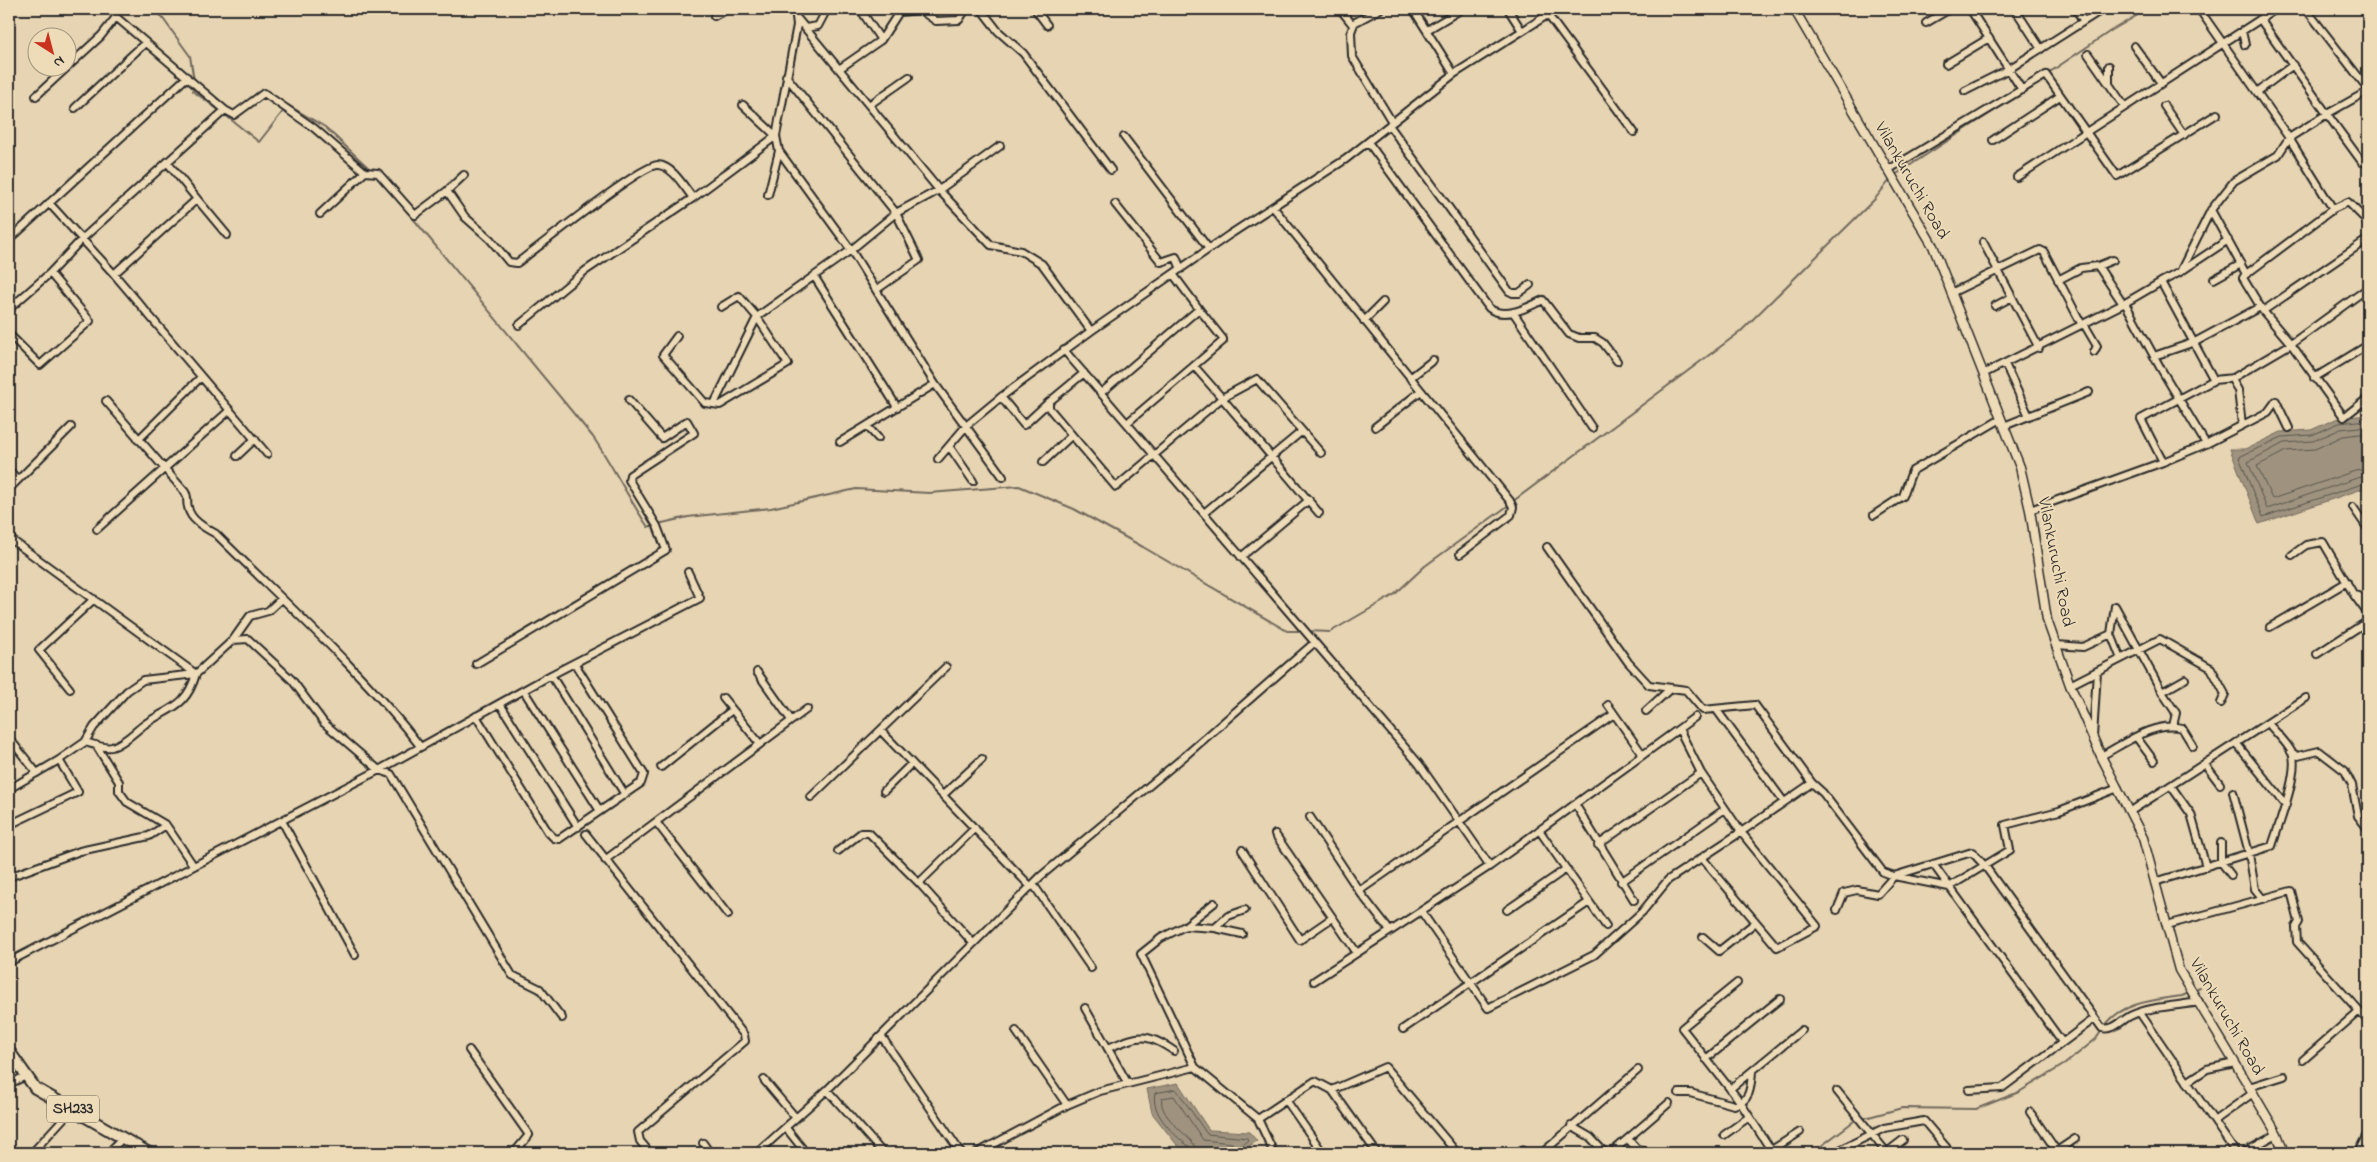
<svg xmlns="http://www.w3.org/2000/svg" width="2377" height="1162" font-family="'Indie Flower',sans-serif">
<style>
.water{fill:#9f937f;stroke:#71695d}
.lines{fill:none;stroke-linecap:round;stroke-linejoin:round}
.shore{stroke:#59554d;stroke-width:1}
.stream{stroke:#71695d;stroke-width:2}
.minor-casing{stroke:#2b2b2b;stroke-width:10}
.tertiary-casing{stroke:#2b2b2b;stroke-width:11}
.primary-casing{stroke:#2b2b2b;stroke-width:14}
.trunk-casing{stroke:#2b2b2b;stroke-width:14}
.minor{stroke:#eedbb8;stroke-width:6}
.tertiary{stroke:#eedbb8;stroke-width:8}
.primary{stroke:#eedbb8;stroke-width:10}
.trunk{stroke:#eedbb8;stroke-width:10}
.labels{text-anchor:middle;dominant-baseline:central;stroke-width:4;stroke-linejoin:round;paint-order:stroke}
.shield{fill:#eedbb8;stroke:#666055;stroke-width:1}
.shield-label{font-size:16px;font-weight:bold;fill:#2b2b2b}
.street-label{font-size:18px;fill:#2b2b2b;stroke:#eedbb8}
</style>
<rect width="100%" height="100%" fill="#e6d4b2"/>
<filter id="ink" filterUnits="userSpaceOnUse"><feTurbulence type="fractalNoise" baseFrequency=".02" numOctaves="2"/><feDisplacementMap in="SourceGraphic" scale="10" xChannelSelector="R" yChannelSelector="G"/><feConvolveMatrix kernelMatrix="1 2 1 2 8 2 1 2 1" color-interpolation-filters="sRGB"/></filter>
<g filter="url(#ink)">
<!-- water -->
<path class="water" d="M2368 415V487L2259 524 2230 449H2246L2281 432 2311 430 2338 418Z
M1178 1083 1209 1130 1249 1132 1257 1141 1239 1153H1190L1177 1145 1152 1113 1147 1089Z"/>
<g class="lines">
<!-- shore -->
<path class="shore" d="M2368 420 2339 423 2312 435 2282 437 2239 457 2263 517 2368 482
M2368 426 2341 429 2313 441 2284 443 2248 462 2267 509 2357 478 2368 476
M2368 433 2343 436 2315 449 2286 451 2257 466 2272 499 2355 471 2368 469
M1192 1153 1191 1148C1176 1137 1150 1114 1155 1093L1176 1089 1207 1134 1247 1138 1248 1141 1239 1148 1237 1153
M1198 1153C1197 1138 1157 1119 1162 1098L1174 1096 1203 1140 1232 1143 1231 1153"/>
<!-- stream -->
<path class="stream" d="M156 9 190 56 194 81
M2047 74 2112 30 2148 9
M194 86 193 91 220 111
M224 114 259 142 288 105 325 127 372 171
M1895 175 2023 92
M402 205 593 437C613 466 628 498 648 527L654 525
M1512 502 1740 332 1875 199 1890 180
M658 524 688 517 771 508 856 489 929 493 1019 486 1074 509 1143 547 1287 631H1302
M1307 631 1330 632 1394 595 1425 566 1509 505
M2193 990 2200 987
M2105 1026C2121 1002 2156 1000 2182 996L2189 993
M1812 1153 1854 1121 1902 1108 1976 1109 2019 1092 2065 1064 2096 1039 2102 1030"/>
<!-- minor casing -->
<g class="minor-casing">
<path id="minor" d="M113 9 116 17 225 110 234 115 264 93 314 128 365 172 378 173 415 215 447 191 464 175
M860 9 881 40
M981 9 998 31 1023 53 1111 170
M1035 9 1047 25
M1340 9 1352 24 1380 9
M1413 9 1454 74
M1508 9 1522 31
M1970 9 2022 90
M2015 9 2041 49
M2075 9 2084 21
M2199 9 2289 138 2327 114 2362 162 2366 159 2368 162
M2258 9 2264 17
M2306 9 2368 89
M1548 15 1634 132
M714 16 727 9
M796 17 939 190 1000 146
M2260 19 2327 114 2368 91
M1926 23 1950 9
M1352 24H1354L1351 32 1352 56 1392 122 1389 125 1509 291 1513 293H1519L1530 285
M805 28 818 26 827 9
M1427 30 1462 9
M2242 31 2245 45
M2134 46 2161 83
M2088 54 2125 107
M1946 64 1989 38
M839 69 881 40 899 12 920 10 936 21 959 20 966 9
M786 76 896 213 851 250 935 384 1003 477
M2109 83V66
M1965 91 2009 69 2103 9
M2257 92 2293 65
M36 96 101 36 116 17
M743 105 776 136 779 151 851 250 814 276 897 407
M869 105 909 77
M2164 106 2184 135
M75 108 145 43
M1124 137 1209 249
M1993 140 2060 96
M1368 142 1489 308C1504 320 1527 308 1543 300L1569 334 1579 338H1595L1603 343 1617 361
M1888 170 2046 75 2117 176 2217 114
M2017 177 2276 9
M447 191 465 217 490 239 509 262 517 263C536 249 643 163 658 165 673 166 684 187 693 198
M768 195 779 151
M197 199 227 235
M49 203 114 274 267 454
M1115 204 1161 262 1176 257 1181 269
M1273 207 1510 501 1513 507 1511 515 1460 554
M2211 210 2246 274
M320 214 365 172
M2368 214 2364 218 2368 225
M2368 239 2263 311 2291 344 2368 288
M9 240 187 77
M1983 242 2039 348
M2098 266 2123 304
M2180 272 2211 210 2234 181 2278 155 2289 138 2333 209
M114 274 197 199 167 162
M2214 279 2241 264
M2058 280 2081 268 2098 266 2113 260
M2161 282 2180 272 2228 240
M876 290 919 260 896 213 939 190 991 245 1021 251 1042 264 1091 331
M1951 293 2040 250 2044 252 2082 325
M2125 303 2161 369 2206 444
M1995 306 2012 297
M9 309 50 273 82 239 225 110
M2263 311 2243 278 2245 275 2333 209 2348 202 2364 218
M1513 312 1592 428
M1364 321 1383 302
M2084 324 2097 346 2094 352
M519 325 585 271 693 198 776 136 797 25 795 9
M9 334 40 365 90 321 50 273
M677 336 663 355 705 403 720 405 788 364 757 317 739 296 721 307
M1064 350 1419 764 1490 866
M2154 356 2195 342 2260 307
M2005 364 2029 416
M1084 373 1049 402V408L1116 487 1222 398 1194 366
M1983 374 2125 303 2161 282 2214 380 2233 378 2291 344 2344 417 2368 398
M1410 378 1433 360
M2231 378 2238 390 2242 425
M2314 378 2368 345
M1101 393 1199 309 1173 274
M1001 397 1024 425 1049 402
M106 401 185 492C189 498 186 501 188 507 190 520 205 528 216 534 285 603 360 669 420 746
M714 404 757 317 814 276
M1127 423 1223 341V339L1199 309
M867 426 878 438
M2004 426 2089 392
M1375 427 1421 391
M138 440 201 377
M840 442 935 384
M949 446 973 481
M237 456 255 439
M938 459 967 425 1001 397 1091 331 1229 235 1346 159 1454 74 1557 9
M1043 462 1072 435
M2163 462 2206 444 2268 412 2276 401 2289 428
M9 470 18 480
M9 489 71 427
M2353 507 2368 529
M2030 510 2163 462 2141 419 2214 380
M1204 513 1301 432
M1319 513 1222 398 1257 379 1321 453
M1874 515 1903 496 1912 471 2001 419
M97 529 230 410
M9 538 196 674C186 708 170 707 145 724 134 732 125 743 112 747 104 749 93 744 85 742
M1547 547 1628 662 1649 685 1686 690 1703 710 1755 705 1812 783 1823 793 1883 872 1894 876 1949 887 2010 850 2005 825 2059 811 2118 788
M2292 555 2306 545 2323 542 2354 595 2368 614
M1241 557 1309 500
M2355 595 2368 600
M2270 627 2347 582
M233 640 248 639 292 680 324 723 379 770 391 774 512 975 540 989 562 1018
M2057 645 2083 647 2111 634
M2317 654 2368 621
M2121 659 2111 634 2115 606 2162 692 2176 713 2173 726
M476 664 666 550 657 526 629 480 630 475 694 433 687 421 662 438 629 400
M757 672 791 720
M551 675 624 793
M2070 685 2160 639 2211 668 2225 694 2221 703
M70 689 39 650 94 599
M524 691 600 811
M2162 692 2185 679
M723 698 760 744
M500 704 578 827
M1608 705 1643 755
M1716 709 1784 802
M1646 711 1671 688
M476 716 548 832 554 838 559 839 641 783 644 774 575 664
M881 731 1031 887
M2093 737 2097 671
M9 738 37 773
M2137 738 2154 761
M2236 743 2286 805
M96 745 119 782V791L127 802 166 825 193 865
M2291 752 2298 756 2319 751 2345 771 2352 785 2358 816 2368 829
M2101 756C2124 744 2155 720 2182 728L2193 746
M2205 764 2220 784
M661 767 732 710
M2171 786 2191 814 2206 867
M9 789 59 760 85 742 94 727 127 691 143 680 196 674 233 640 250 616 268 611 281 599
M884 791 912 763
M2233 792 2249 853 2255 889 2263 899
M943 795 982 759
M811 797 946 667
M1575 804 1634 900
M2131 811 2306 698
M1310 817 1359 891 1390 931
M282 821 355 955
M656 822 728 915
M9 825 78 792 59 760
M1539 830 1606 926
M586 834 744 1035 745 1041 638 1132 640 1141 650 1153
M1275 834 1357 953
M2221 843V862L2231 875
M1598 845 1701 773
M1242 850 1300 940 1332 918
M838 851 861 833H869L920 884
M1702 858 1777 947 1817 926 1741 832 1812 783
M605 860 807 709
M1933 864 2062 1042
M9 877 80 851 149 836 166 825
M1621 882 1725 809
M2155 882 2272 846C2278 827 2300 770 2292 753 2287 742 2275 732 2268 723
M1033 884 1091 968
M1359 891 1614 714
M1507 910 1566 869
M1837 910 1844 893 1857 890 1878 894 1894 876 1972 852 1985 866 2102 1028C2113 1031 2121 1021 2130 1016 2150 1006 2178 1006 2199 1002
M1421 911 1488 1008 1594 955 1642 912 1668 880 1741 832 1701 773 1679 729
M2167 925 2291 891 2299 922 2296 927 2297 942 2368 1021
M1185 926 1215 928 1242 934
M1215 928 1228 916 1245 910
M1703 937 1719 951 1756 922
M973 943 920 884 922 880 975 828
M9 962 379 770 551 675 700 598 688 572
M1314 981 1490 866 1695 717
M1737 983 1682 1028 1738 1099 1773 1153
M1085 1008 1128 1084
M2140 1013 2236 1153
M1403 1029 1589 902
M1016 1031 1067 1105
M882 1037 961 1153
M1108 1048C1138 1036 1145 1031 1174 1051
M469 1050 529 1135 514 1153
M1706 1059 1780 999
M2303 1060 2358 1012
M1195 1067 1141 954 1161 938 1185 926 1214 903
M764 1080 796 1118
M2187 1082 2207 1069 2235 1063
M9 1084 26 1076
M2249 1087 2284 1076
M1730 1089 1802 1030
M827 1090 1041 876 1186 755 1314 643
M1332 1090 1377 1153
M1969 1090 2002 1088 2094 1019
M1837 1091 1887 1153
M1679 1093H1690L1734 1105C1751 1102 1751 1085 1752 1071
M1286 1100 1323 1153
M2030 1112 2058 1153
M1258 1119 1274 1153
M2214 1121 2253 1093
M1571 1126 1590 1137 1605 1153
M786 1128 806 1153
M1724 1135 1749 1117
M1628 1139 1636 1148 1648 1153
M703 1143 710 1153
M982 1150 998 1153
M2057 1151 2075 1139
M32 1153 72 1109
M108 1153 123 1138
M757 1153 827 1090 883 1153
M977 1153 1067 1105 1100 1091 1195 1067 1258 1119 1315 1081 1332 1090 1385 1067 1457 1153
M1517 1153 1521 1150 1527 1153
M1542 1153 1638 1070
M1611 1153 1669 1103
M1767 1153 1800 1132
M1834 1153 1884 1128 1924 1121 1951 1153
M1886 1153 1903 1140
M2243 1153 2277 1134"/>
</g>
<!-- tertiary casing -->
<g class="tertiary-casing">
<path id="tertiary" d="M1794 9 1933 246 2020 467 2030 510 2047 620 2070 685 2101 756 2143 838 2179 970 2253 1093 2277 1134 2284 1153"/>
</g>
<!-- primary casing -->
<g class="primary-casing">
<path id="primary" d="M9 1051 35 1088 149 1153"/>
</g>
<!-- trunk casing -->
<g class="trunk-casing">
<path id="trunk" d="M2360 1153 2368 1137"/>
</g>
<!-- minor -->
<use href="#minor" class="minor"/>
<!-- tertiary -->
<use href="#tertiary" class="tertiary"/>
<!-- primary -->
<use href="#primary" class="primary"/>
<!-- trunk -->
<use href="#trunk" class="trunk"/>
</g>
</g>
<g class="labels">
<!-- shield labels -->
<rect class="shield" x="47" y="1095.5" width="52" height="27" rx="4"/>
<g class="shield-label">
<text x="73" y="1109">SH233</text>
</g>
<!-- street labels -->
<g class="street-label">
<text transform="translate(1911 181) rotate(60)">Vilankuruchi Road</text>
<text transform="translate(2055 562) rotate(79)">Vilankuruchi Road</text>
<text transform="translate(2226 1017) rotate(60)">Vilankuruchi Road</text>
</g>
</g>
<!-- margin -->
<rect width="2377" height="1162" fill="none" stroke="#eedbb8" stroke-width="30"/>
<rect x="15" y="15" width="2347" height="1132" fill="none" stroke="#2b2b2b" stroke-width="2" filter="url(#ink)"/>
<!-- north arrow -->
<g transform="translate(52 52) rotate(144)"><circle r="24" fill="#eedbb8" stroke="#a09580"/>
<path d="M0-4L9 19L0 12L-9 19Z" fill="#c8321e"/>
<text y="-8" font-size="14" font-weight="bold" text-anchor="middle" fill="#2b2b2b">N</text>
</g>
</svg>
